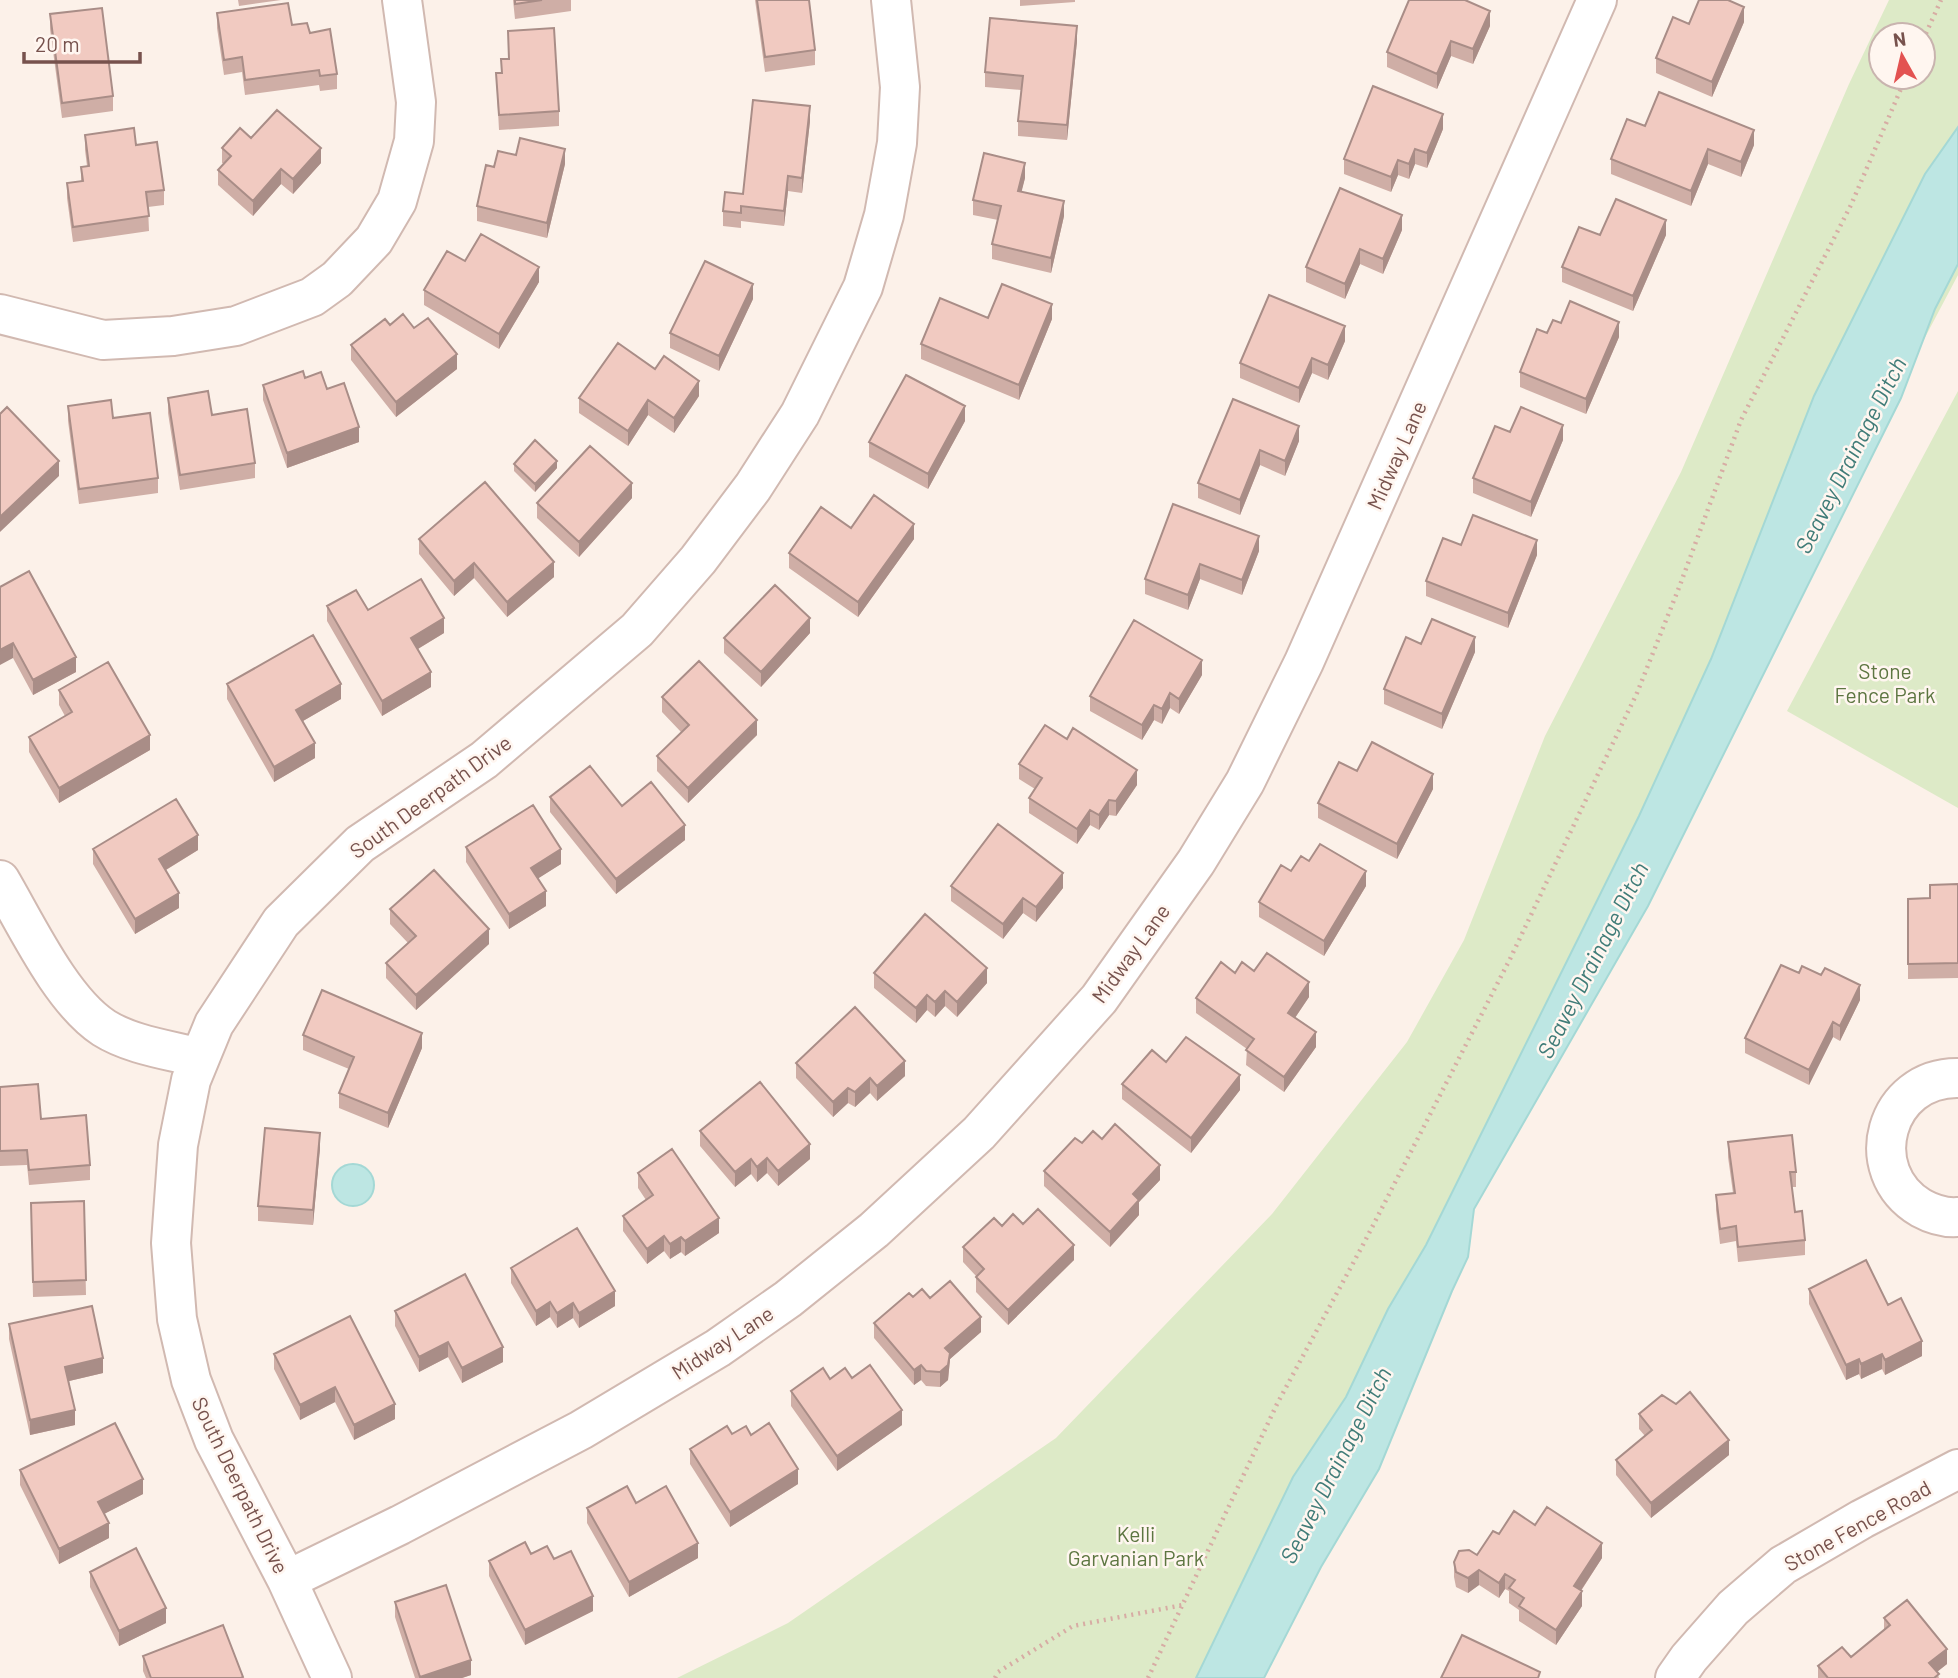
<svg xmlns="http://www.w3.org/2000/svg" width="1958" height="1678" font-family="Barlow,sans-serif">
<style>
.green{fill:#ddeac7;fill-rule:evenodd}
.water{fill:#bde6e3;stroke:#a4d8d5;stroke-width:2}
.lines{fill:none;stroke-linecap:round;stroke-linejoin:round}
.minor-casing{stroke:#d1b9b1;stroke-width:42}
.path{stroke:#d7aca4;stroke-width:4.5;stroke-dasharray:2 5;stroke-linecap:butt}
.minor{stroke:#fff;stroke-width:38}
.wall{fill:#cfaea6}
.shaded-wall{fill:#a98d87}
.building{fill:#f1cac1;stroke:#a98d87;stroke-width:2}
.labels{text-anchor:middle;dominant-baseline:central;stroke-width:5;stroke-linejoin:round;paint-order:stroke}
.street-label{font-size:21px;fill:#77524d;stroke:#fff6f0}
.park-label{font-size:21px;fill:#5d7641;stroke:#fff6f0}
.water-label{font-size:23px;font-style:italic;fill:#407c78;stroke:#fff6f0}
</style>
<rect width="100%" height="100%" fill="#fcf1e9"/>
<!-- green -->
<path class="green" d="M1889 0H1958V275L1243 1627 1213 1678H677L788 1623 1056 1438 1272 1214 1407 1042 1464 940 1545 736 1681 472 1849 84ZM1881 35H1923V77H1881Z
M1958 391V808L1787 711Z"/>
<!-- water -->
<path class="water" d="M1958 127V264L1935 309 1901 398 1648 906 1474 1209 1468 1257 1452 1291 1379 1469 1321 1567 1264 1678H1196L1293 1477 1346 1397 1388 1309 1426 1245 1639 816 1711 659 1814 396 1925 174Z
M332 1185a21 21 0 1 1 42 0a21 21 0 1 1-42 0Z"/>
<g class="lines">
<!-- minor casing -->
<g class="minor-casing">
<path id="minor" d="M0 314 103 340 173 336 236 326 312 297 337 279 374 240 397 201 414 141 416 102 402 0
M0 880C26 924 61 1000 104 1028 131 1045 169 1050 200 1058
M1958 1078C1885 1077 1859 1171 1921 1208 1932 1214 1946 1218 1958 1217
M287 1580 400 1525 581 1430 718 1348 788 1299 874 1230 979 1133 1099 999 1196 862 1245 782 1304 662 1597 0
M332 1678 287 1580 214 1440 191 1380 177 1319 171 1243 178 1145 191 1080 214 1024 281 922 360 844 484 760 637 630 698 560 753 487 800 414 863 287 884 215 897 143 900 87 891 0
M1675 1678 1689 1658 1733 1608 1783 1565 1862 1519 1958 1469"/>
</g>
<!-- path -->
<path class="path" d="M1923 40 1941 0
M995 1678 998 1672 1073 1626 1183 1605
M1148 1678 1277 1404 1365 1241 1510 959 1600 770 1637 693 1680 585 1741 420 1851 205 1906 77"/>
<!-- minor -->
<use href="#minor" class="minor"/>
</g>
<!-- wall -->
<path class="wall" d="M238 0H281L239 6Z
M513 0H571V11L515 19Z
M755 0H809L815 50V65L765 72Z
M1020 0H1075V2L1020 6Z
M217 13 292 25 310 33 337 74V89L320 91 319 85 245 95 242 72 224 75 217 28Z
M50 14 113 96V111L62 118 50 29Z
M1744 22 1712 97 1656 73V58L1689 24Z
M1490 26 1473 64 1451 56 1437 89 1387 67V52Z
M508 31 559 111V126L499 130 496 73H501V59H508Z
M1077 41 1067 140 1018 136V121L1021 90 985 87V72Z
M810 121 802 193 788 191 784 226 741 221V228L723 226V211L743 194Z
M1645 126 1754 145 1741 177 1708 164 1691 206 1611 174V159Z
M1443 129 1427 168 1415 164 1409 179 1398 175 1391 192 1344 174V159Z
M85 135 136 145 164 190V205L148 207 149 231 73 242 67 198V183L81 181V167L87 166 85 150Z
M251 138 321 163 293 194 281 184 253 216 218 185V170L224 164 222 163V148Z
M565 164 547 238 477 221V206L494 167Z
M1025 178 1021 192 1064 216 1051 273 992 259V244L998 220 973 215V200Z
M1402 230 1383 274 1360 264 1345 299 1306 282V267Z
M1600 235H1666L1633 311 1562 282V267Z
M465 261 539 282 499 349 424 305V290Z
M753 299 719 371 670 348V333Z
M988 318 1052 319 1019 400 921 359V344Z
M1561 323 1619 337 1586 414 1520 387V372L1547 333Z
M390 325 414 328 457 369 396 417 351 360V345Z
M1345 341 1328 380 1312 373 1299 403 1240 378V363Z
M655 369 699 396 674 433 648 415 628 446 579 413V398Z
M263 385 327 389 359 442 287 468 263 400Z
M168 398 255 463V478L180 490 168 413Z
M1233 399 1299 441 1285 476 1260 465 1240 515 1198 498V483Z
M68 406 113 418 158 478V493L79 504 68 421Z
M965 421 928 489 869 457V442Z
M1510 432 1563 440 1531 517 1473 493V478Z
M514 464 557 468 535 492 514 471Z
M632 498 579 557 537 518V503Z
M1173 504 1259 551 1242 595 1200 579 1188 610 1145 594V579Z
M851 528 914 539 858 617 789 568V553Z
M419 539 554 577 507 617 474 578 454 596 419 554Z
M1461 545 1537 555 1508 628 1426 596V581Z
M0 587 76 672 33 695 13 658Z
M327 606 444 633 418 649 431 687 382 716 327 621Z
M810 633 761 687 724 653V638Z
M1421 644 1475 652 1442 729 1384 704V689Z
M1202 675 1179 714 1170 708 1162 724 1154 720 1142 740 1090 711V696Z
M227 684 341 699 303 721 315 758 274 782 227 699Z
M59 690 150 750 59 803 29 752V737L65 716 59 705Z
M662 697 757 735 688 803 657 771V756L681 732 662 712Z
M1019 764 1137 785 1116 816 1109 815 1099 830 1090 825 1077 844 1029 813V798L1035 789 1019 779Z
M1357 771 1433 789 1397 859 1318 818V803Z
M550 797 685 840 616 894 550 812Z
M466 847 561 864 538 878 546 906 509 929 466 862Z
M93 849 198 850 166 870 179 908 135 934 93 864Z
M1309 861 1366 886 1324 956 1259 917V902L1291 871Z
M1958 884V978L1908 979V899L1930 898Z
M951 886 1063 888 1036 922 1023 913 1003 939 951 901Z
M390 909 489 944 416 1010 386 978V963L408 943 390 924Z
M1254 971 1309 997 1295 1018 1316 1047 1284 1092 1246 1065 1247 1049 1196 1013V998L1235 973Z
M874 973 987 983 957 1017 945 1006 935 1017 927 1010 916 1023 874 988Z
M1799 973 1860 1000 1840 1041 1833 1037 1809 1085 1745 1053V1038Z
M303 1035 422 1048 388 1128 339 1108V1093L349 1069 303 1050Z
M1166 1062 1240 1090 1191 1153 1122 1099V1084Z
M796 1063 905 1076 877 1101 870 1093 855 1107 848 1103 833 1117 796 1078Z
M0 1087 41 1119 90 1165V1180L29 1185 27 1165 0 1166Z
M700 1131 810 1159 778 1186 767 1173 757 1182 751 1174 735 1187 700 1146Z
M1728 1142 1796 1172V1187H1792L1795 1212 1805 1240V1255L1738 1262 1736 1241 1720 1244 1716 1210V1195L1733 1193 1728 1157Z
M1082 1143 1160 1180 1139 1202V1215L1110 1247 1044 1186V1171Z
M320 1148 313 1225 258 1221V1206Z
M638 1173 719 1233 685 1256 681 1252 670 1259 664 1251 647 1264 623 1231V1216L646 1200 638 1188Z
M84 1201 86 1295 33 1297 31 1203Z
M1023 1224 1074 1260 1008 1325 976 1292V1276L963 1262V1247L1002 1226Z
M511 1268 615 1306 579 1328 573 1318 557 1328 550 1317 536 1326 511 1283Z
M1809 1289 1888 1305 1922 1356 1885 1375 1882 1369 1861 1379 1859 1374 1846 1380 1809 1304Z
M913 1297 930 1298 981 1332 950 1359 948 1380 940 1387 926 1386 921 1380 914 1385 874 1338V1323Z
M395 1311 503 1362 462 1383 448 1357 419 1372 395 1326Z
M9 1324 103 1373 69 1381 75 1425 30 1435 9 1339Z
M274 1354 395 1419 354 1440 335 1402 300 1420 274 1369Z
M852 1378 902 1425 837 1471 791 1406V1391Z
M1639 1414 1729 1455 1651 1518 1616 1475V1460L1645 1436 1639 1429Z
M732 1434 751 1435 798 1484 730 1527 690 1464V1449Z
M20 1470 143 1494 104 1514 109 1538 59 1564 20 1485Z
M636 1503 698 1558 629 1597 587 1523V1508Z
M1535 1525 1602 1558 1581 1591 1582 1606 1556 1645 1519 1621V1610L1509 1603V1591L1505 1589 1499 1598 1479 1585 1468 1593 1456 1587 1454 1577V1562L1477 1555 1499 1534Z
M531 1554 554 1559 593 1611 525 1645 489 1576V1561Z
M90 1572 166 1623 119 1646 90 1587Z
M395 1602 471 1675 462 1678H415L395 1617Z
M1884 1618 1947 1664 1937 1672 1939 1678H1818V1666L1851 1657 1884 1630Z
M143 1656 243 1678H146L143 1671Z"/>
<!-- shaded-wall -->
<path class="shaded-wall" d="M1744 7V22L1712 97V82Z
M1490 11V26L1473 64V49Z
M1077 26V41L1067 140V125Z
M1451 41V56L1437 89V74Z
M810 106V121L802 193V178Z
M1443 114V129L1427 168V153Z
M1754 130V145L1741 177V162Z
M321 148V163L293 194V179Z
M565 149V164L547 238V223Z
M1415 149V164L1409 179V164Z
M1708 149V164L1691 206V191Z
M1398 160V175L1391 192V177Z
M1025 163V178L1018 206V191Z
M281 169V184L253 216V201Z
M788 176V191L784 226V211Z
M1064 201V216L1051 273V258Z
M1402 215V230L1383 274V259Z
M1666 220V235L1633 311V296Z
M1360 249V264L1345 299V284Z
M539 267V282L499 349V334Z
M753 284V299L719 371V356Z
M1052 304V319L1019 400V385Z
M1619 322V337L1586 414V399Z
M1345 326V341L1328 380V365Z
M457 354V369L396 417V402Z
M1312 358V373L1299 403V388Z
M699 381V396L674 433V418Z
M648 400V415L628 446V431Z
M965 406V421L928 489V474Z
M1563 425V440L1531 517V502Z
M1299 426V441L1285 476V461Z
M359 427V442L287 468V453Z
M1260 450V465L1240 515V500Z
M59 461V476L0 532V517Z
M557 461V468L535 492V484Z
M632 483V498L579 557V542Z
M914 524V539L858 617V602Z
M1259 536V551L1242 595V580Z
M1537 540V555L1508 628V613Z
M554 562V577L507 617V602Z
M474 563V578L454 596V581Z
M1200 564V579L1188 610V595Z
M444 618V633L411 653V638Z
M810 618V633L761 687V672Z
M1475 637V652L1442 729V714Z
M13 643V658L0 665V650Z
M76 657V672L33 695V680Z
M1202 660V675L1179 714V699Z
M431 672V687L382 716V701Z
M341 684V699L296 725V710Z
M1170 693V708L1162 724V709Z
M1154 705V720L1142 740V725Z
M757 720V735L688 803V788Z
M150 735V750L59 803V788Z
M315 743V758L274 782V767Z
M1137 770V785L1116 816V801Z
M1433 774V789L1397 859V844Z
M1109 800V815L1099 830V815Z
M1090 810V825L1077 844V829Z
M685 825V840L616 894V879Z
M198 835V850L159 874V859Z
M561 849V864L531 883V868Z
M1366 871V886L1324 956V941Z
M1063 873V888L1036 922V907Z
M546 891V906L509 929V914Z
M179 893V908L135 934V919Z
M1023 898V913L1003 939V924Z
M489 929V944L416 1010V995Z
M987 968V983L957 1017V1002Z
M1309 982V997L1288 1028V1013Z
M1860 985V1000L1840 1041V1026Z
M945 991V1006L935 1017V1002Z
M927 995V1010L916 1023V1008Z
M1833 1022V1037L1809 1085V1070Z
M1316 1032V1047L1284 1092V1077Z
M422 1033V1048L388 1128V1113Z
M905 1061V1076L877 1101V1086Z
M1240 1075V1090L1191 1153V1138Z
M870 1078V1093L855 1107V1092Z
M848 1088V1103L833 1117V1102Z
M320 1133V1148L313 1225V1210Z
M810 1144V1159L778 1186V1171Z
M767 1158V1173L757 1182V1167Z
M751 1159V1174L735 1187V1172Z
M1160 1165V1180L1139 1202V1215L1110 1247V1232L1133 1194Z
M719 1218V1233L685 1256V1241Z
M664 1236V1251L647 1264V1249Z
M681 1237V1252L670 1259V1244Z
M1074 1245V1260L1008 1325V1310Z
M615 1291V1306L579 1328V1313Z
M550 1302V1317L536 1326V1311Z
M573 1303V1318L557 1328V1313Z
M981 1317V1332L950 1359 948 1380 940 1387V1372L945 1348Z
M1922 1341V1356L1885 1375V1360Z
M448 1342V1357L419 1372V1357Z
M503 1347V1362L462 1383V1368Z
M1882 1354V1369L1861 1379V1364Z
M103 1358V1373L65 1382V1367Z
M1859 1359V1374L1846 1380V1365Z
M921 1365V1380L914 1385V1370Z
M335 1387V1402L300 1420V1405Z
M395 1404V1419L354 1440V1425Z
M75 1410V1425L30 1435V1420Z
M902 1410V1425L837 1471V1456Z
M1729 1440V1455L1651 1518V1503Z
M798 1469V1484L730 1527V1512Z
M143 1479V1494L98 1517V1502Z
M109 1523V1538L59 1564V1549Z
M698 1543V1558L629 1597V1582Z
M1602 1543V1558L1574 1601V1586Z
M1479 1570V1585L1468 1593V1578Z
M1505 1574V1589L1499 1598V1583Z
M1582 1591V1606L1556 1645V1630Z
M593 1596V1611L525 1645V1630Z
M166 1608V1623L119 1646V1631Z
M1947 1649V1664L1929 1678V1663Z
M471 1660V1675L462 1678H420V1677Z"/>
<!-- building -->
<path class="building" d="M515 0H542L515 4Z
M757 0H809L815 50 765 57Z
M1409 0H1465L1490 11 1473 49 1451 41 1437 74 1387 52Z
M1699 0H1728L1744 7 1712 82 1656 58 1673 17 1689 24Z
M288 3 292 25 307 23 310 33 330 29 337 74 320 76 319 70 245 80 242 57 224 60 217 13Z
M102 8 113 96 62 103 50 14Z
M990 18 1077 26 1067 125 1018 121 1023 76 985 72Z
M554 28 559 111 499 115 496 73H502L501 59H509L508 31Z
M1373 86 1443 114 1427 153 1415 149 1409 164 1398 160 1391 177 1344 159Z
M1659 92 1754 130 1741 162 1708 149 1691 191 1611 159 1627 119 1645 126Z
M753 100 810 106 802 178 788 176 784 211 741 206V213L723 211 725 192 743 194Z
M277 110 321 148 293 179 281 169 253 201 218 170 231 156 222 148 240 128 251 138Z
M134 128 136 145 157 142 164 190 146 192 149 216 73 227 67 183 83 181 81 167 89 166 85 135Z
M520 138 565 149 547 223 477 206 486 165 494 167 498 151 516 155Z
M984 153 1025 163 1018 191 1064 201 1051 258 992 244 1001 206 973 200Z
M1340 188 1402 215 1383 259 1360 249 1345 284 1306 267Z
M1616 199 1666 220 1633 296 1562 267 1579 227 1600 235Z
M481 234 539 267 499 334 424 290 447 251 465 261Z
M705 261 753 284 719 356 670 333Z
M1002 284 1052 304 1019 385 921 344 940 298 988 318Z
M1269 295 1345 326 1328 365 1312 358 1299 388 1240 363Z
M1570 301 1619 322 1586 399 1520 372 1537 329 1547 333 1553 320 1561 323Z
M403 314 414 328 428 318 457 354 396 402 351 345 385 319 390 325Z
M618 343 655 369 664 356 699 381 674 418 648 400 628 431 579 398Z
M303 371 305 378 321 372 327 389 344 383 359 427 287 453 263 385Z
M906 375 965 406 928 474 869 442Z
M208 391 212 415 247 409 255 463 180 475 168 398Z
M1233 399 1299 426 1285 461 1260 450 1240 500 1198 483Z
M111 400 113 418 150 413 158 478 79 489 68 406Z
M7 407 59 461 0 517V414Z
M1521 407 1563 425 1531 502 1473 478 1495 426 1510 432Z
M535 440 557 461 535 484 514 464Z
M590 446 632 483 579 542 537 503Z
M485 482 554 562 507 602 474 563 454 581 419 539Z
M874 495 914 524 858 602 789 553 821 507 851 528Z
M1173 504 1259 536 1242 580 1200 564 1188 595 1145 579Z
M1473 515 1537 540 1508 613 1426 581 1443 538 1461 545Z
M29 571 76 657 33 680 13 643 0 650V587Z
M421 579 444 618 411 638 431 672 382 701 327 606 356 590 368 610Z
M775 585 810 618 761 672 724 638Z
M1432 619 1475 637 1442 714 1384 689 1406 637 1421 644Z
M1134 620 1202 660 1179 699 1170 693 1162 709 1154 705 1142 725 1090 696Z
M313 635 341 684 296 710 315 743 274 767 227 684Z
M699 661 757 720 688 788 657 756 689 725 662 697Z
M108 662 150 735 59 788 29 737 72 712 59 690Z
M1045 725 1067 739 1073 728 1137 770 1116 801 1109 800 1099 815 1090 810 1077 829 1029 798 1042 778 1019 764Z
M1372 742 1433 774 1397 844 1318 803 1339 762 1357 771Z
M590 766 622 806 651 782 685 825 616 879 550 797Z
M176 799 198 835 159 859 179 893 135 919 93 849Z
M533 805 561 849 531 868 546 891 509 914 466 847Z
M998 824 1063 873 1036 907 1023 898 1003 924 951 886Z
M1320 844 1366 871 1324 941 1259 902 1281 865 1291 871 1301 856 1309 861Z
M434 870 489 929 416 995 386 963 416 936 390 909Z
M1958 884V963L1908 964V899L1930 898V885Z
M925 914 987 968 957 1002 945 991 935 1002 927 995 916 1008 874 973Z
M1267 953 1309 982 1288 1013 1316 1032 1284 1077 1246 1050 1254 1039 1196 998 1221 962 1235 973 1242 962 1254 971Z
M1781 965 1799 973 1802 966 1821 975 1825 968 1860 985 1840 1026 1833 1022 1809 1070 1745 1038Z
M322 990 422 1033 388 1113 339 1093 354 1057 303 1035Z
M855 1007 905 1061 877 1086 870 1078 855 1092 848 1088 833 1102 796 1063Z
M1186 1037 1240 1075 1191 1138 1122 1084 1152 1050 1166 1062Z
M760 1082 810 1144 778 1171 767 1158 757 1167 751 1159 735 1172 700 1131Z
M38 1084 41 1119 86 1115 90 1165 29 1170 27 1150 0 1151V1087Z
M1115 1124 1160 1165 1133 1194 1139 1200 1110 1232 1044 1171 1075 1138 1082 1143 1093 1131 1102 1139Z
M265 1128 320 1133 313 1210 258 1206Z
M1792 1135 1796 1172H1790L1795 1212 1802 1211 1805 1240 1738 1247 1736 1226 1720 1229 1716 1195 1735 1193 1728 1142Z
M672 1149 719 1218 685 1241 681 1237 670 1244 664 1236 647 1249 623 1216 653 1195 638 1173Z
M84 1201 86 1280 33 1282 31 1203Z
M1038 1209 1074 1245 1008 1310 976 1277 984 1269 963 1247 994 1218 1002 1226 1013 1214 1023 1224Z
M577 1228 615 1291 579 1313 573 1303 557 1313 550 1302 536 1311 511 1268Z
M1866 1260 1888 1305 1901 1298 1922 1341 1885 1360 1882 1354 1861 1364 1859 1359 1846 1365 1809 1289Z
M465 1274 503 1347 462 1368 448 1342 419 1357 395 1311Z
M950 1281 981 1317 945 1348 950 1353 948 1365 940 1372 926 1371 921 1365 914 1370 874 1323 909 1293 913 1297 922 1289 930 1298Z
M92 1306 103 1358 65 1367 75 1410 30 1420 9 1324Z
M350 1316 395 1404 354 1425 335 1387 300 1405 274 1354Z
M870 1365 902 1410 837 1456 791 1391 823 1368 830 1379 845 1368 852 1378Z
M1690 1392 1729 1440 1651 1503 1616 1460 1652 1430 1639 1414 1662 1395 1676 1404Z
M115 1423 143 1479 98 1502 109 1523 59 1549 20 1470Z
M769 1423 798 1469 730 1512 690 1449 727 1426 732 1434 746 1426 751 1435Z
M627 1486 636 1503 666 1486 698 1543 629 1582 587 1508Z
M1547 1507 1602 1543 1574 1586 1582 1591 1556 1630 1519 1606 1524 1598 1509 1588 1515 1580 1505 1574 1499 1583 1479 1570 1468 1578 1456 1572 1454 1562 1459 1551 1469 1550 1477 1555 1493 1531 1499 1534 1514 1511 1535 1525Z
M525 1542 531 1554 547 1546 554 1559 571 1551 593 1596 525 1630 489 1561Z
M136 1548 166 1608 119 1631 90 1572Z
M446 1585 471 1660 420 1677 395 1602Z
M1907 1600 1947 1649 1929 1663 1939 1674 1934 1678H1828L1818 1666 1842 1647 1851 1657 1890 1625 1884 1618Z
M223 1625 243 1677 241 1678H151L143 1656Z
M1462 1635 1540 1672 1538 1678H1441Z"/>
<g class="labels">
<!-- street labels -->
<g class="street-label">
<text transform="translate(1396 455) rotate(-66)">Midway Lane</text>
<text transform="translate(430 796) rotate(-36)">South Deerpath Drive</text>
<text transform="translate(1130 953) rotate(-54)">Midway Lane</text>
<text transform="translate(722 1342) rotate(-33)">Midway Lane</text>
<text transform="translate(241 1485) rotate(64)">South Deerpath Drive</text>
<text transform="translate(1857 1525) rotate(-29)">Stone Fence Road</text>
</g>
<!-- park labels -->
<g class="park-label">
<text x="1885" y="670">Stone<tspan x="1885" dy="24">Fence Park</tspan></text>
<text x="1136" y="1533">Kelli<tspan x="1136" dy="24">Garvanian Park</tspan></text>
</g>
<!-- water labels -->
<g class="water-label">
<text transform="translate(1850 455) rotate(-63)">Seavey Drainage Ditch</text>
<text transform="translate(1592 960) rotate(-63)">Seavey Drainage Ditch</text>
<text transform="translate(1335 1465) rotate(-63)">Seavey Drainage Ditch</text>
</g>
</g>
<!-- north arrow -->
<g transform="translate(1902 56) rotate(352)"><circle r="33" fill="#fff6f0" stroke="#c9b4af" stroke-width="2"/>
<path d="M0-5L12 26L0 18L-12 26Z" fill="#e35251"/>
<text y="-10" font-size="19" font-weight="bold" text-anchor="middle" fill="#77524d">N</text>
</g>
<!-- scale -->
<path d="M24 52v10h116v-10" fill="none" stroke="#77524d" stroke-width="3.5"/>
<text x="35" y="52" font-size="21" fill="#77524d" stroke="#fff6f0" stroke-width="5" paint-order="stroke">20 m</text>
</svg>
